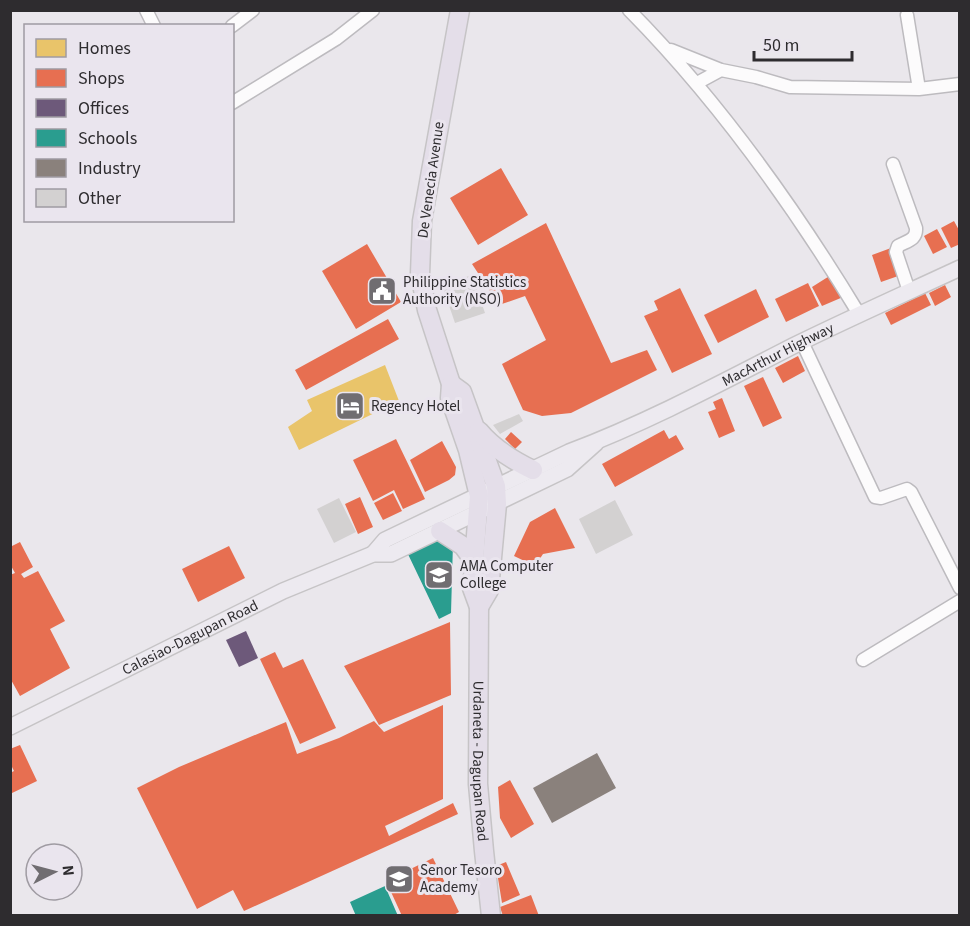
<svg xmlns="http://www.w3.org/2000/svg" width="970" height="926" font-family="'Source Sans 3',sans-serif">
<style>
.homes{fill:#e9c46a}
.shops{fill:#e76f51}
.offices{fill:#6d597a}
.schools{fill:#2a9d8f}
.industry{fill:#8a817c}
.building{fill:#d3d1d1}
.lines{fill:none;stroke-linecap:round;stroke-linejoin:round}
.minor-casing{stroke:#bdbbbf;stroke-width:15}
.major-casing{stroke:#c6c4c6;stroke-width:18}
.highway-casing{stroke:#c6c4c6;stroke-width:21}
.minor{stroke:#fcfbfc;stroke-width:12}
.major{stroke:#edeaf0;stroke-width:15}
.highway{stroke:#e4dee9;stroke-width:18}
.labels{text-anchor:middle;dominant-baseline:central;stroke-width:6;stroke-linejoin:round;paint-order:stroke}
.street-label{font-size:15px;fill:#2e2c2f;stroke:#eae5ee}
.poi-label{font-size:15px;fill:#2e2c2f;stroke:#eae5ee;text-anchor:start}
</style>
<rect width="100%" height="100%" fill="#eae7ec"/>
<!-- homes -->
<path class="homes" d="M385 365 399 401 299 450 288 427 312 411 307 400Z"/>
<!-- shops -->
<path class="shops" d="M501 168 528 215 478 245 450 198Z
M954 221 960 232V244L951 248 941 228Z
M546 223 611 363 647 350 657 370 571 413 542 416 523 410 502 364 546 340 525 296 499 305 472 264Z
M937 229 947 247 933 254 924 236Z
M367 244 401 302 356 329 322 271Z
M891 248 901 275 881 282 872 255Z
M831 275 843 297 822 306 812 287Z
M808 283 819 306 786 322 775 299Z
M945 285 951 297 935 306 929 293Z
M680 288 712 354 672 373 644 316 658 310 654 301Z
M756 289 769 317 718 343 704 315Z
M925 293 931 305 891 325 885 313Z
M388 319 399 339 306 390 295 370Z
M798 356 805 371 783 383 775 368Z
M763 377 782 418 763 427 744 386Z
M722 398 735 431 719 438 708 412 716 409 713 402Z
M664 430 669 439 676 435 684 449 615 487 602 464Z
M511 432 522 442 515 449 505 439Z
M396 439 425 499 403 509 394 490 373 501 353 460Z
M442 441 456 467 455 475 449 480 425 492 410 460Z
M393 493 402 511 383 520 374 503Z
M360 497 373 527 358 534 345 504Z
M555 508 575 548 543 554 535 566 514 556 530 522Z
M20 542 33 567 21 574 24 578 38 571 65 621 50 629 70 668 20 696 10 678V575L15 573 10 564V547Z
M229 546 245 578 198 602 182 569Z
M450 622 451 695 379 725 344 666Z
M275 652 283 668 303 659 336 728 300 744 260 659Z
M443 705V799L385 826 389 836 453 803 458 814 244 911 233 890 197 909 137 788 179 767 286 722 297 754 339 738 374 721 384 732Z
M20 745 37 781 10 794V773L14 771 10 763V749Z
M510 780 534 824 511 838 500 818 498 787Z
M433 858 459 912 452 916H402L386 881Z
M506 862 520 895 502 903 496 866Z
M531 895 539 916H503L500 907Z"/>
<!-- offices -->
<path class="offices" d="M246 631 258 658 239 667 226 640Z"/>
<!-- schools -->
<path class="schools" d="M442 536 453 543 451 613 439 619 406 550Z
M385 886 398 916H356L350 902Z"/>
<!-- industry -->
<path class="industry" d="M597 753 616 788 552 823 533 788Z"/>
<!-- building -->
<path class="building" d="M472 275 485 313 455 323 442 285Z
M519 414 523 421 500 434 493 425Z
M339 498 356 532 334 543 317 509Z
M615 500 633 535 596 554 579 519Z"/>
<g class="lines">
<!-- minor casing -->
<g class="minor-casing">
<path id="minor" d="M146 10 154 26
M629 10C719 101 793 205 859 314
M907 15 919 89
M232 26 253 10
M671 50 721 70 756 77 790 87 919 89 960 84
M697 83 721 70
M232 103 336 39 373 10
M893 164 916 228C917 240 907 241 898 246L896 252 909 291
M802 342 875 497 881 498 907 489 911 492 960 588
M863 660 960 601"/>
</g>
<!-- major casing -->
<g class="major-casing">
<g id="major">
<path id="s1" d="M373 554 385 540 569 452C646 423 719 384 793 346 848 319 904 294 960 268"/>
<path id="s2" d="M10 727 283 591 373 554H391L567 469 596 443"/>
</g>
</g>
<!-- highway casing -->
<g class="highway-casing">
<g id="highway">
<path id="s3" d="M460 10 422 221 420 274 427 310 451 384 450 398 468 450 479 496 472 588 479 607 478 784 484 851 491 916"/>
<path d="M451 384 462 392 496 486 497 504 489 590 479 607"/>
<path d="M479 431C494 449 512 460 533 470"/>
<path d="M440 531 463 546 474 561"/>
</g>
</g>
<!-- minor -->
<use href="#minor" class="minor"/>
<!-- major -->
<use href="#major" class="major"/>
<!-- highway -->
<use href="#highway" class="highway"/>
</g>
<!-- icons -->
<defs>
<g id="civic-square" transform="scale(1.5)"><rect x="-9" y="-9" width="18" height="18" rx="4" fill="#706d71" stroke="#eae5ee"/><path d="M-.6-6.5H3V-4.5H.6V-3L4-1V1h2V6H-6V1h2V-1L-.6-3ZM-1.2 2.5V6h2.4V2.5Z" fill="#fff"/></g>
<g id="hotel-square" transform="scale(1.5)"><rect x="-9" y="-9" width="18" height="18" rx="4" fill="#706d71" stroke="#eae5ee"/><path d="M-6-4.5h1.5V1H6V5H4.5V3h-9V5H-6ZM-4 0a1.8 1.8 0 1 1 3.6 0ZM.5 0V-2.5h3Q6-2.5 6 0Z" fill="#fff"/></g>
<g id="university-square" transform="scale(1.5)"><rect x="-9" y="-9" width="18" height="18" rx="4" fill="#706d71" stroke="#eae5ee"/><path d="M0-5L7-2L0 1L-7-2ZM-4 1L0 2.5L4 1V4Q0 6-4 4Z" fill="#fff"/></g>
<g id="school-square" transform="scale(1.5)"><rect x="-9" y="-9" width="18" height="18" rx="4" fill="#706d71" stroke="#eae5ee"/><path d="M0-5L7-2L0 1L-7-2ZM-4 1L0 2.5L4 1V4Q0 6-4 4Z" fill="#fff"/></g>
</defs>
<g fill-rule="evenodd">
<use href="#civic-square" x="382" y="291"/>
<use href="#hotel-square" x="350" y="406"/>
<use href="#university-square" x="439" y="575"/>
<use href="#school-square" x="399" y="879"/>
</g>
<g class="labels">
<!-- street labels -->
<g class="street-label">
<text transform="translate(431 180) rotate(-82)">De Venecia Avenue</text>
<text stroke="none"><textPath href="#s1" startOffset="453">MacArthur Highway</textPath></text>
<text stroke="none"><textPath href="#s2" startOffset="201">Calasiao-Dagupan Road</textPath></text>
<text stroke="none"><textPath href="#s3" startOffset="765">Urdaneta - Dagupan Road</textPath></text>
</g>
<!-- poi labels -->
<g class="poi-label">
<text x="403" y="282">Philippine Statistics<tspan x="403" dy="17">Authority (NSO)</tspan></text>
<text x="371" y="406">Regency Hotel</text>
<text x="460" y="566">AMA Computer<tspan x="460" dy="17">College</tspan></text>
<text x="420" y="870">Senor Tesoro<tspan x="420" dy="17">Academy</tspan></text>
</g>
</g>
<!-- border -->
<rect width="970" height="926" fill="none" stroke="#2e2c2f" stroke-width="24"/>
<!-- legend -->
<rect x="24" y="24" width="210" height="198" fill="#eae5ee" stroke="#9f9ba2" stroke-width="1.5"/>
<rect x="36" y="39" width="30" height="18" fill="#e9c46a" stroke="#9f9ba2" stroke-width="1.5"/>
<text x="78" y="54" font-size="18" fill="#2e2c2f">Homes</text>
<rect x="36" y="69" width="30" height="18" fill="#e76f51" stroke="#9f9ba2" stroke-width="1.5"/>
<text x="78" y="84" font-size="18" fill="#2e2c2f">Shops</text>
<rect x="36" y="99" width="30" height="18" fill="#6d597a" stroke="#9f9ba2" stroke-width="1.5"/>
<text x="78" y="114" font-size="18" fill="#2e2c2f">Offices</text>
<rect x="36" y="129" width="30" height="18" fill="#2a9d8f" stroke="#9f9ba2" stroke-width="1.5"/>
<text x="78" y="144" font-size="18" fill="#2e2c2f">Schools</text>
<rect x="36" y="159" width="30" height="18" fill="#8a817c" stroke="#9f9ba2" stroke-width="1.5"/>
<text x="78" y="174" font-size="18" fill="#2e2c2f">Industry</text>
<rect x="36" y="189" width="30" height="18" fill="#d3d1d1" stroke="#9f9ba2" stroke-width="1.5"/>
<text x="78" y="204" font-size="18" fill="#2e2c2f">Other</text>
<!-- north arrow -->
<g transform="translate(54 872) rotate(84)"><circle r="28" fill="#eae5ee" stroke="#9f9ba2" stroke-width="1.5"/>
<path d="M0-4.5L10 22L0 15L-10 22Z" fill="#706d71"/>
<text y="-9" font-size="16" font-weight="bold" text-anchor="middle" fill="#2e2c2f">N</text>
</g>
<!-- scale -->
<path d="M754 51v9h98v-9" fill="none" stroke="#2e2c2f" stroke-width="3"/>
<text x="763" y="51" font-size="18" fill="#2e2c2f" stroke="#eae5ee" stroke-width="4.5" paint-order="stroke">50 m</text>
</svg>
